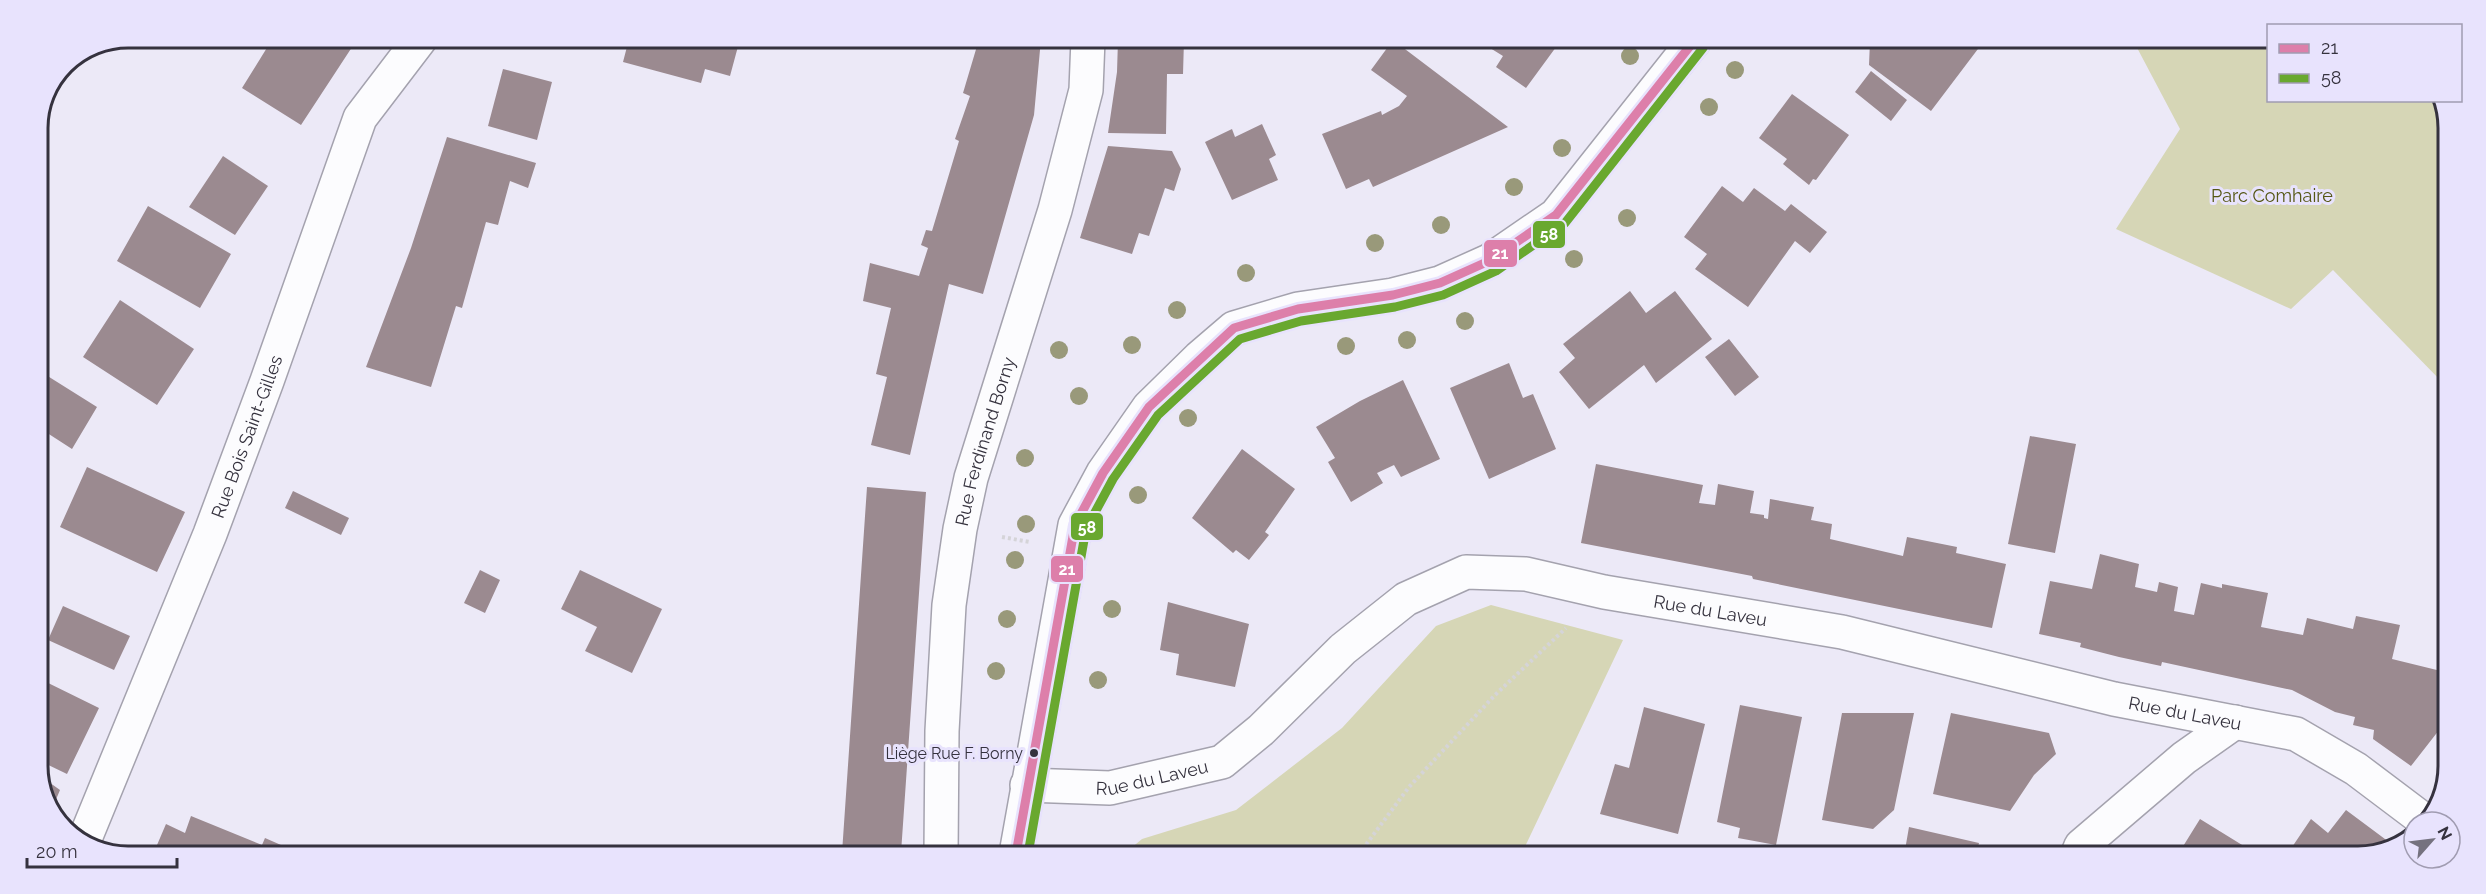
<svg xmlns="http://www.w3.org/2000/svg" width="2486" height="894" font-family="Raleway,sans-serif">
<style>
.green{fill:#d6d6b6}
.building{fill:#9b8a90}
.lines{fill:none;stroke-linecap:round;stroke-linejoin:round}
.minor-casing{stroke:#a4a2ae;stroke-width:36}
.path{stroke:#d5d4d8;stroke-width:4;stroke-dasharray:3 3;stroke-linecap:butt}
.minor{stroke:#fcfcfe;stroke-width:33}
.bus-1-casing{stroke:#e8e3fd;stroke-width:14}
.bus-2-casing{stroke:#e8e3fd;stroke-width:14}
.bus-1{stroke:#dd7faa;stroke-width:9}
.bus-2{stroke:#69a82f;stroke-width:9}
.tree{fill:#99997a}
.bus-dot{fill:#35323e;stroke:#e8e3fd;stroke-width:2}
.labels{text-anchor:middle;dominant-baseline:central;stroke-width:6;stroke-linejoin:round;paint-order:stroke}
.bus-label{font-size:16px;fill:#35323e;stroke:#e8e3fd;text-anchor:end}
.park-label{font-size:18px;fill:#555714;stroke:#e8e3fd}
.street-label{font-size:18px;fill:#35323e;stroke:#e8e3fd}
.rim{fill:none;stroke:#35323e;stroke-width:3}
.line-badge{stroke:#e8e3fd;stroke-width:2}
.badge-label{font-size:16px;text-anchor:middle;font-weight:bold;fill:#fff}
</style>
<rect width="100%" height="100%" fill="#ece9f7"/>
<!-- green -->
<path class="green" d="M2134 42H2268V100L2440 101 2448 122 2447 377 2442 382 2333 270 2291 309 2116 229 2180 129Z
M1491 605 1623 640 1521 855 1124 854 1142 839 1236 810 1342 728 1436 626Z"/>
<!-- building -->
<path class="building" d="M273 38H358L301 125 242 88Z
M629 39H740L730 76 705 69 701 83 623 62Z
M973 39H1041L1034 115 983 294 949 284 910 455 871 445 887 377 876 374 891 308 863 301 870 263 919 276 928 248 921 245 926 230 932 231 959 141 955 139 970 96 963 93 977 46 971 44Z
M1118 40H1184L1183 74H1167L1166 134 1108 133 1117 72Z
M1393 40 1508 127 1373 187 1369 179 1346 189 1322 134 1381 111 1382 115 1399 106 1407 96 1371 70Z
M1484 40H1569L1564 46 1559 43 1526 88 1496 67 1503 56 1482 43Z
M1870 41H1984L1931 111 1869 65Z
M503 69 552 82 537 140 488 126Z
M1871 71 1907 100 1891 121 1855 92Z
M1792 94 1849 135 1816 180 1813 179 1809 185 1783 164 1787 159 1759 138Z
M1262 124 1276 155 1269 159 1278 180 1232 200 1205 142 1232 129 1235 137Z
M447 137 536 163 528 188 510 181 498 225 486 222 462 308 456 306 431 387 366 367 411 248Z
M1108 146 1172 151 1181 169 1174 191 1165 188 1149 236 1139 233 1132 254 1080 238Z
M223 156 268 186 235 235 189 207Z
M1722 186 1743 202 1754 188 1785 211 1791 204 1827 232 1810 253 1795 241 1748 307 1695 269 1707 254 1684 237Z
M148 206 231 254 200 308 117 261Z
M1630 291 1646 313 1675 291 1712 339 1656 383 1644 365 1589 409 1559 372 1575 358 1563 344Z
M120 300 194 349 157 405 83 357Z
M1729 339 1759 377 1735 396 1705 357Z
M1509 363 1523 398 1533 394 1556 449 1489 479 1450 388Z
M38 370 97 407 72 449 38 427Z
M1403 380 1440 459 1401 477 1394 465 1377 473 1383 483 1351 502 1328 462 1335 458 1316 427 1360 401Z
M2030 436 2076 444 2055 553 2008 544Z
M1242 449 1295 489 1265 532 1269 535 1249 560 1236 550 1233 553 1192 518Z
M1596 464 1703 485 1699 503 1715 505 1718 484 1754 491 1750 513 1764 515V518L1768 519 1770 499 1814 507 1811 520 1832 524 1830 539 1903 556 1907 537 1957 547 1956 553 2006 564 1992 628 1753 579 1752 576 1721 570 1581 543Z
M87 467 185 512 157 572 60 527Z
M867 487 926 492 901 853H842Z
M293 491 349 518 341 535 285 508Z
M2100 554 2139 564 2135 587 2157 592 2159 582 2178 587 2174 611 2194 615 2201 583 2222 588V584L2268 593 2261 627 2303 635 2307 618 2353 629 2356 616 2400 625 2392 659 2445 672 2444 719 2440 724 2443 725 2411 766 2373 739 2374 730 2353 725 2355 717 2335 712 2292 690 2162 662 2161 666 2119 657 2080 647 2081 643 2039 634 2050 581 2092 589Z
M480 570 500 580 485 613 464 603Z
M580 570 662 609 632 673 585 651 597 627 561 609Z
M1168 602 1249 624 1235 687 1176 675 1179 654 1160 650Z
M63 606 130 636 114 670 48 640Z
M38 678 99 708 67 774 38 760Z
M1740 705 1802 717 1776 845 1738 838 1740 828 1717 822Z
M1644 707 1705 724 1678 834 1600 814 1615 764 1629 768Z
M1842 713H1914L1894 810 1873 829 1822 820Z
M1951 713 2049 733 2056 754 2034 775 2010 811 1933 794Z
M39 775 60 790 52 809 46 795Z
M2346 810 2393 845 2359 856H2286L2311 819 2328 833Z
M191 816 262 845 265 838 297 852H154L166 824 185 833Z
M2200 819 2260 856H2177Z
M1909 827 1979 843 1976 856H1885L1887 847 1905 850Z"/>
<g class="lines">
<!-- minor casing -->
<g class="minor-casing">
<g id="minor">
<path id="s1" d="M1027 785 1110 788 1222 762 1261 730 1343 649 1406 599 1466 572 1526 574 1604 592 1842 632 2114 699 2296 734 2356 769 2425 821"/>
<path id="s2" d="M84 841 210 534 267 381 360 118 421 38"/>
<path id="s3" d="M941 854 942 731 949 605 960 529 971 478 1055 210 1086 90 1088 39"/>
<path d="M1016 854 1075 525 1103 473 1149 407 1199 358 1234 328 1298 309 1393 295 1440 283 1489 261 1556 215 1694 41"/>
<path d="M2077 856 2081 846 2184 758 2235 722"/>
</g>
</g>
<!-- path -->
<path class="path" d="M1002 537 1030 542
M1359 854 1409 787 1495 695 1566 628"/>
<!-- minor -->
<use href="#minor" class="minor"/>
<!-- bus-1 casing -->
<g class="bus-1-casing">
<path id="bus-1" d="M1016 854 1075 525 1103 473 1149 407 1234 328 1298 309 1393 295 1440 283 1489 261 1556 215 1694 41"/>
</g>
<!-- bus-2 casing -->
<g class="bus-2-casing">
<path id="bus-2" d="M1028 854 1086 529 1113 479 1158 415 1240 339 1301 321 1395 307 1443 295 1496 271 1565 223 1703 48"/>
</g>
<!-- bus-1 -->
<use href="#bus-1" class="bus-1"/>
<!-- bus-2 -->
<use href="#bus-2" class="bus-2"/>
</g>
<!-- trees -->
<g class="tree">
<circle cx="1630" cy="56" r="9"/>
<circle cx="1735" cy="70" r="9"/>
<circle cx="1709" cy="107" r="9"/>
<circle cx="1562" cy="148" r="9"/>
<circle cx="1514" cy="187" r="9"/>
<circle cx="1627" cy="218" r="9"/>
<circle cx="1441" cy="225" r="9"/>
<circle cx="1375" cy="243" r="9"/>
<circle cx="1574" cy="259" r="9"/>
<circle cx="1246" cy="273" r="9"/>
<circle cx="1177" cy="310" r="9"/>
<circle cx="1465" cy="321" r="9"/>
<circle cx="1407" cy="340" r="9"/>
<circle cx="1132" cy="345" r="9"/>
<circle cx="1346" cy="346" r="9"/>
<circle cx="1059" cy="350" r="9"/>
<circle cx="1079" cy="396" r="9"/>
<circle cx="1188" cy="418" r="9"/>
<circle cx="1025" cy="458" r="9"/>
<circle cx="1138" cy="495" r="9"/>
<circle cx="1026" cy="524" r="9"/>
<circle cx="1015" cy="560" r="9"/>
<circle cx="1112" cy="609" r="9"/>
<circle cx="1007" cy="619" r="9"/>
<circle cx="996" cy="671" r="9"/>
<circle cx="1098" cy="680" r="9"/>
</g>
<!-- markers -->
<circle class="bus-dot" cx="1034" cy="753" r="5"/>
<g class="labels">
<!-- bus labels -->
<g class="bus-label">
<text x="1023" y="753">Liège Rue F. Borny</text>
</g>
<!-- park labels -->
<g class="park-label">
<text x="2272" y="195">Parc Comhaire</text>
</g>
<!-- street labels -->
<g class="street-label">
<text stroke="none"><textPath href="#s2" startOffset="436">Rue Bois Saint-Gilles</textPath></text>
<text stroke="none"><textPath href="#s3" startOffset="417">Rue Ferdinand Borny</textPath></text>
<text stroke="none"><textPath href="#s1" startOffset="758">Rue du Laveu</textPath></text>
<text stroke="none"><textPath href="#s1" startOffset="1244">Rue du Laveu</textPath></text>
<text stroke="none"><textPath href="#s1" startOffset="126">Rue du Laveu</textPath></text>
</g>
</g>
<!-- crop -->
<path d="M0 0H2486V894H0ZM128 48H2358A80 80 0 0 1 2438 128V766A80 80 0 0 1 2358 846H128A80 80 0 0 1 48 766V128A80 80 0 0 1 128 48Z" fill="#e8e3fd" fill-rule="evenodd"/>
<path class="rim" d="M128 48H2358A80 80 0 0 1 2438 128V766A80 80 0 0 1 2358 846H128A80 80 0 0 1 48 766V128A80 80 0 0 1 128 48Z"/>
<g class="line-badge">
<rect x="1532" y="220" width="34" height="29" rx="6" fill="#69a82f"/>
<rect x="1483" y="239" width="35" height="29" rx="6" fill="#dd7faa"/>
<rect x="1070" y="512" width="34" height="29" rx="6" fill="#69a82f"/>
<rect x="1050" y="555" width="34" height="28" rx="6" fill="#dd7faa"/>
</g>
<g class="badge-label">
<text x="1549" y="240">58</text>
<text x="1500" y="259">21</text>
<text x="1087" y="533">58</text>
<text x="1067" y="575">21</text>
</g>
<!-- legend -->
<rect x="2267" y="24" width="195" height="78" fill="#e8e3fd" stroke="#a09cb1" stroke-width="1.5"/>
<rect x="2279" y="44" width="30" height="9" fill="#dd7faa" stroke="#a09cb1" stroke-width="1.5"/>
<text x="2321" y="54" font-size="18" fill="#35323e">21</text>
<rect x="2279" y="74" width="30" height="9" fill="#69a82f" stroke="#a09cb1" stroke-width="1.5"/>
<text x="2321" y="84" font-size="18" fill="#35323e">58</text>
<!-- north arrow -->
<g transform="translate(2432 840) rotate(62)"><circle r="28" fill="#e8e3fd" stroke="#a09cb1" stroke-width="1.5"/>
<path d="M0-4.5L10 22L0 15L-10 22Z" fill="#75727f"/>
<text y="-9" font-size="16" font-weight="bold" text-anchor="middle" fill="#35323e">N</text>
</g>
<!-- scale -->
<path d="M27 858v9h150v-9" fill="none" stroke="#35323e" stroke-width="3"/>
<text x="36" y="858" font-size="18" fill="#35323e" stroke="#e8e3fd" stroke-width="4.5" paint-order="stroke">20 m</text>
</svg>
